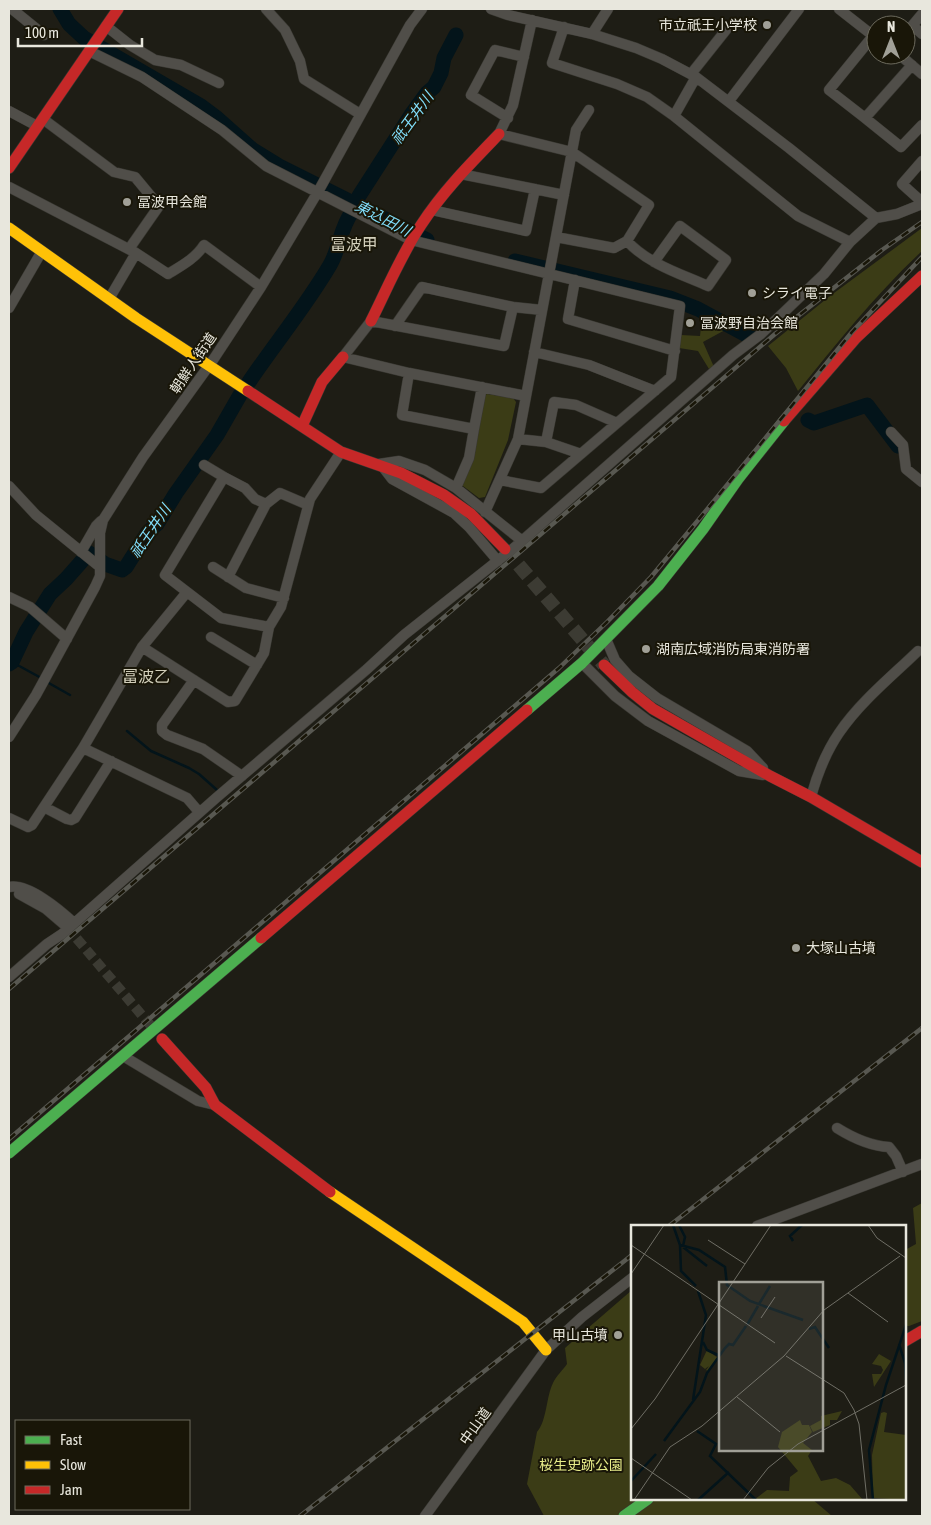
<svg xmlns="http://www.w3.org/2000/svg" width="931" height="1525" font-family="'Asap Condensed','Noto Sans JP',sans-serif">
<style>
.green{fill:#3b3c16}
.lines{fill:none;stroke-linecap:round;stroke-linejoin:round}
.stream{stroke:#03141a;stroke-width:2.5}
.river{stroke:#03141a;stroke-width:15}
.street-tunnel{stroke:#3c3b33;stroke-width:10;stroke-dasharray:10 5;stroke-linecap:butt}
.secondary-tunnel{stroke:#3c3b33;stroke-width:14;stroke-dasharray:14 7;stroke-linecap:butt}
.street-casing{stroke:#393832;stroke-width:11}
.fast-casing{stroke:#393832;stroke-width:12}
.slow-casing{stroke:#393832;stroke-width:12}
.jam-casing{stroke:#393832;stroke-width:12}
.street{stroke:#504e49;stroke-width:10}
.fast{stroke:#4caf50;stroke-width:11}
.slow{stroke:#ffc107;stroke-width:11}
.jam{stroke:#c62828;stroke-width:11}
.rail-casing{stroke:#585851;stroke-width:4.5}
.rail{stroke:#191608;stroke-width:2.5;stroke-dasharray:8;stroke-linecap:butt}
.poi-dot{fill:#a1a097;stroke:#191608;stroke-width:2}
.labels{text-anchor:middle;dominant-baseline:central;stroke-width:4;stroke-linejoin:round;paint-order:stroke}
.poi-label{font-size:14px;fill:#e8e7dd;stroke:#191608;text-anchor:start}
.street-label{font-size:14px;fill:#e8e7dd;stroke:#191608}
.park-label{font-size:14px;fill:#e6eb89;stroke:#191608}
.water-label{font-size:15px;font-style:italic;fill:#81defb;stroke:#191608}
.quarter-label{font-size:16px;fill:#d2cfbb;stroke:#191608}
.inset-river{fill:none;stroke:#03141a;stroke-width:2.5}
.inset-road{fill:none;stroke:#6f6e65;stroke-width:1}
.view{fill:#a1a097;fill-opacity:0.15;stroke:#a1a097;stroke-width:2.5}
.inset-edge{fill:none;stroke:#e8e7dd;stroke-width:2.5}
</style>
<rect width="100%" height="100%" fill="#1e1d15"/>
<!-- green -->
<path class="green" d="M922 228V251C876 294 837 343 798 391L786 368 768 346 830 296Z
M702 318 725 330 703 342 714 367 709 369 698 351 679 348 681 335 700 336Z
M487 394 513 398 516 402 508 440 485 497 479 498 463 486 461 480 483 397Z
M922 1203V1321L909 1326H905V1250L916 1244 913 1208Z
M632 1290V1499H812L832 1516H544L543 1514 527 1484 537 1432C547 1421 546 1397 553 1383 556 1376 563 1370 567 1364L565 1348Z"/>
<g class="lines">
<!-- stream -->
<path class="stream" d="M12 662 43 679
M47 682 70 695
M127 731 151 751 189 768 199 774 217 790"/>
<!-- river -->
<path class="river" d="M60 9 69 24 84 38 201 106 217 118 253 150 279 166 427 240
M359 196 411 115 427 93 434 87 441 73 444 58 456 35
M515 261 670 298 698 309 750 337
M249 382C276 342 306 306 330 265 340 248 340 228 352 212
M808 420 814 423 867 405 898 446
M9 664 12 662 26 632 50 594 66 579 89 553 105 564 122 570 126 567 148 532 157 524 176 493 217 435 240 395"/>
<!-- street-tunnel -->
<path class="street-tunnel" d="M67 927 157 1033"/>
<!-- secondary-tunnel -->
<path class="secondary-tunnel" d="M505 549 604 665"/>
<!-- street casing -->
<g class="street-casing">
<path id="street" d="M12 9 44 35
M266 9 285 30 300 61 304 79 360 114
M839 9 876 38
M532 20 513 105 499 134 572 152 649 205 627 241C648 264 681 274 708 286L726 260 680 226 654 262
M106 26 130 45 155 60 181 65 219 83
M913 26 922 34
M564 27 552 63 617 84 647 97 674 116 798 216 850 242
M906 33 922 14
M592 34 608 9
M873 36 829 90 865 118 912 65
M89 51 142 77 222 130 266 166 411 240 680 306 671 377 541 488 500 480
M900 55 922 74
M691 74 726 30
M729 101 799 9
M9 111 37 126
M674 116 696 77
M508 118 471 95 495 50 524 57
M865 118 901 147 922 125
M43 119 114 172 135 177 159 206 129 249
M922 161 902 184 922 202
M461 174 564 195
M9 187 136 253 168 274C181 266 196 258 204 245L261 287
M432 210 526 231 535 189
M876 218 897 214 922 204
M556 237 614 248 627 241
M575 280 568 319 675 351
M109 299 136 253
M513 307 504 346 371 321 343 357 409 373 526 396
M9 308 42 251
M395 326 422 287 513 307 542 310
M534 352 589 365 655 391
M409 373 402 415 474 429 482 387
M891 432 903 445 906 469 922 482
M518 439 546 442 581 454
M546 442 554 402 576 405 617 423
M379 464 399 461 425 470 456 488 521 540
M204 465 224 477
M382 466 392 479 454 513 469 527 498 561
M9 486 36 515 100 567
M456 488 469 458 474 429
M266 504 255 499 245 488 224 477 165 575 221 618 269 627 281 607 310 499 341 452
M485 512 518 439 576 130 589 110
M81 552 96 526 101 521
M213 567 246 588 284 598
M228 577 266 504 280 493 308 505
M9 597 30 607 67 639
M211 637 257 665
M606 639 615 660 629 676 657 698 747 751 763 768
M142 647 228 702 235 701 264 653 269 627
M582 663 615 696 648 721 739 771 763 775
M194 680 162 725V731L167 735 203 749 242 776
M9 737 36 695 95 587 100 576V533L103 520 143 457 213 360 261 287 319 190 410 25 422 9
M83 748 187 798 199 812
M811 797C817 775 826 752 839 733 860 702 891 677 918 651
M44 807 67 819 71 820 75 818 111 761
M9 818 28 827 32 825 83 748 142 647 187 592
M9 887C28 883 60 910 74 923
M19 894 46 909 67 927
M9 977 47 944 62 934 216 798 366 670 404 635 515 547 733 355 761 334 824 274 850 242 876 218 789 148 696 77 662 59 636 48 592 34 508 15 491 9
M123 1056 198 1101 215 1105
M837 1128C853 1138 870 1146 889 1147L896 1156 903 1172
M757 1226 922 1164
M425 1516 546 1350 582 1317 632 1278"/>
</g>
<!-- fast casing -->
<g class="fast-casing">
<path id="fast" d="M527 710 582 663 658 586 703 529 738 479 784 421
M9 1153 261 938
M624 1516 648 1499"/>
</g>
<!-- slow casing -->
<g class="slow-casing">
<path id="slow" d="M9 228 136 318 248 391
M330 1192 523 1322 546 1350"/>
</g>
<!-- jam casing -->
<g class="jam-casing">
<path id="jam" d="M9 168 118 9
M371 321C387 289 401 255 421 225 443 191 471 163 499 134
M248 391 341 452 401 473 444 495 471 514 505 549
M784 421 856 338 922 276
M302 426 322 382 343 357
M604 665 632 692 653 709 770 776 811 797 922 862
M261 938 527 710
M162 1039 206 1088 215 1105 330 1192
M905 1341 922 1331"/>
</g>
<!-- street -->
<use href="#street" class="street"/>
<!-- fast -->
<use href="#fast" class="fast"/>
<!-- slow -->
<use href="#slow" class="slow"/>
<!-- jam -->
<use href="#jam" class="jam"/>
<!-- rail casing -->
<g class="rail-casing">
<path id="rail" d="M9 989 775 334 882 250 922 222
M9 1139 559 668 607 622 651 577 714 501 852 332 922 257
M669 1226 922 1028
M300 1516 632 1255"/>
</g>
<!-- rail -->
<use href="#rail" class="rail"/>
</g>
<!-- markers -->
<g class="poi-dot">
<circle cx="767" cy="25" r="5"/>
<circle cx="127" cy="202" r="5"/>
<circle cx="752" cy="293" r="5"/>
<circle cx="690" cy="323" r="5"/>
<circle cx="646" cy="649" r="5"/>
<circle cx="796" cy="948" r="5"/>
<circle cx="618" cy="1335" r="5"/>
</g>
<g class="labels">
<!-- poi labels -->
<g class="poi-label">
<text x="757" y="25" text-anchor="end">市立祇王小学校</text>
<text x="137" y="202">冨波甲会館</text>
<text x="762" y="293">シライ電子</text>
<text x="700" y="323">冨波野自治会館</text>
<text x="656" y="649">湖南広域消防局東消防署</text>
<text x="806" y="948">大塚山古墳</text>
<text x="608" y="1335" text-anchor="end">甲山古墳</text>
</g>
<!-- street labels -->
<g class="street-label">
<text transform="translate(193 363) rotate(-56)">朝鮮人街道</text>
<text transform="translate(475 1426) rotate(-54)">中山道</text>
</g>
<!-- park labels -->
<g class="park-label">
<text x="581" y="1465">桜生史跡公園</text>
</g>
<!-- water labels -->
<g class="water-label">
<text transform="translate(412 118) rotate(-54)">祇王井川</text>
<text transform="translate(383 218) rotate(27)">東込田川</text>
<text transform="translate(150 531) rotate(-56)">祇王井川</text>
</g>
<!-- quarter labels -->
<g class="quarter-label">
<text x="354" y="244">冨波甲</text>
<text x="146" y="676">冨波乙</text>
</g>
</g>
<!-- overview -->
<g transform="translate(631 1225)">
<rect width="275" height="275" fill="#1e1d15"/>
<path d="M76 125 87 133 77 146 75 145 78 141 74 144 69 140ZM248 129 260 136 243 162 241 149H250L252 145 250 141 241 139ZM211 186 206 195H199V200L182 207 179 201 190 195V191ZM253 187 256 188 253 207 275 210V275L242 273 241 230 250 188ZM169 195 171 200H178L181 207 172 218 181 225 177 231 190 256 205 253 219 260 232 275H123L136 265 158 266 159 252 167 246 147 222 151 207Z" fill="#3b3c16"/>
<path class="inset-river" d="M42 0 49 20 50 46 65 61M48 0 54 12 52 21M162 16 159 11 171 0M49 20 68 25 94 42 96 60 119 76 172 95M52 22 76 41M128 79 139 61M116 100 127 81M178 104 184 102 198 123M72 117 76 125 89 131M268 119 274 138 275 155M62 175 75 90 67 66M66 206 85 219 79 231 125 275M33 216 69 167 76 148 94 123 98 119 102 120 115 101M0 256 25 229M67 275 98 247M242 275 238 225 255 160 275 100"/>
<path class="inset-road" d="M237 0 246 13 275 33M77 15 114 39M0 20 144 118M0 49 33 0M217 68 257 97M130 93 144 72M155 131 213 168 223 185M106 172 149 207M223 185 228 199 236 275M0 204 24 174 140 0M0 233 61 275M3 275 39 222 71 201 153 131 193 85 269 31M112 275 137 243 167 219 275 160"/>
<path class="view" d="M88 57H192V226H88Z"/>
<rect width="275" height="275" class="inset-edge"/>
</g>
<!-- border -->
<rect width="931" height="1525" fill="none" stroke="#e8e7dd" stroke-width="20"/>
<!-- legend -->
<rect x="15" y="1420" width="175" height="90" fill="#191608" stroke="#6c6a5d"/>
<rect x="25" y="1436" width="25" height="8" fill="#4caf50" stroke="#6c6a5d"/>
<text x="60" y="1445" font-size="15" fill="#e8e7dd">Fast</text>
<rect x="25" y="1461" width="25" height="8" fill="#ffc107" stroke="#6c6a5d"/>
<text x="60" y="1470" font-size="15" fill="#e8e7dd">Slow</text>
<rect x="25" y="1486" width="25" height="8" fill="#c62828" stroke="#6c6a5d"/>
<text x="60" y="1495" font-size="15" fill="#e8e7dd">Jam</text>
<!-- north arrow -->
<g transform="translate(891 40)"><circle r="24" fill="#191608" stroke="#6c6a5d"/>
<path d="M0-4L9 19L0 12L-9 19Z" fill="#a1a097"/>
<text y="-8" font-size="14" font-weight="bold" text-anchor="middle" fill="#e8e7dd">N</text>
</g>
<!-- scale -->
<path d="M18 38v8h124v-8" fill="none" stroke="#e8e7dd" stroke-width="2.5"/>
<text x="25" y="38" font-size="15" fill="#e8e7dd" stroke="#191608" stroke-width="4" paint-order="stroke">100 m</text>
</svg>
